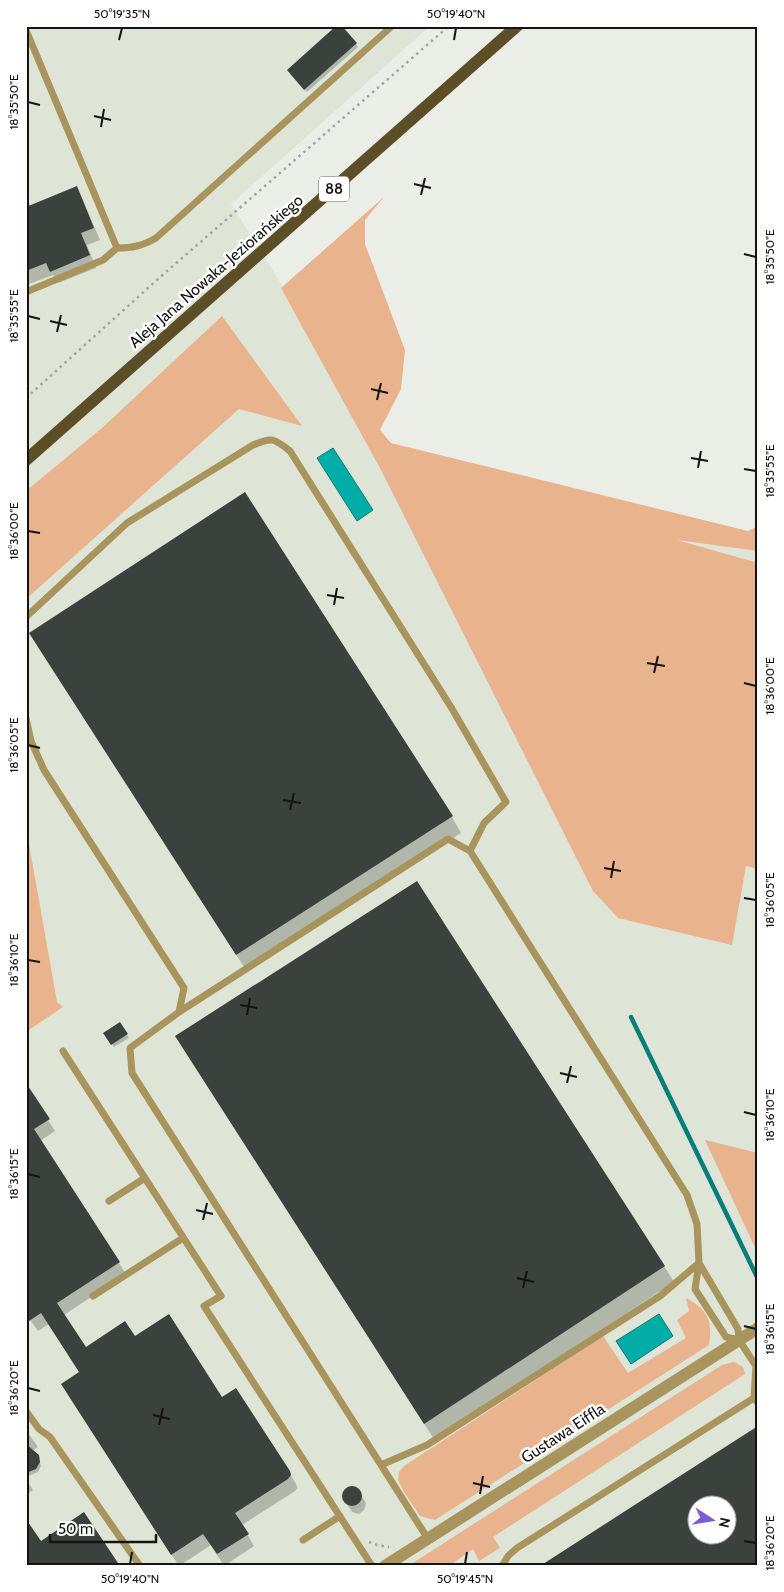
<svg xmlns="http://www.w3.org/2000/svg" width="784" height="1592" font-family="Cabin,sans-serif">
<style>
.built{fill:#dee4d6;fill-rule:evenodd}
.green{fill:#e9b48d}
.water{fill:#02aca7;stroke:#077e7a}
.shadow{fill:#0003;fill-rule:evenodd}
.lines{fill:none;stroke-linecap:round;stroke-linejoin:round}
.stream{stroke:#077e7a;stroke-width:4.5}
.building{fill:#3b413d;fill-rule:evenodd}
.path{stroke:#a4a6a0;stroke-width:2.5;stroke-dasharray:2.5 4;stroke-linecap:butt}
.service{stroke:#a8945c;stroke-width:7}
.minor{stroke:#a8945c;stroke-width:12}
.primary{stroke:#5c4f27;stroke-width:12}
.ticks{fill:none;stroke:#141412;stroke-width:2}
.labels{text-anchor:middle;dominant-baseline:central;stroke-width:5;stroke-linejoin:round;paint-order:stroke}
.shield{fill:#fff;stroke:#5a5a59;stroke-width:1}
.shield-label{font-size:15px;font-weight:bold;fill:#141412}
.street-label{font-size:16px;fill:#141412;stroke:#fff}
.neatline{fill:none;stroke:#141412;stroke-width:2}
.ticks-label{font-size:12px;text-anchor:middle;fill:#141412}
</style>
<rect width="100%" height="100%" fill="#ebeee7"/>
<!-- built -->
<path class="built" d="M26 26H430L231 204 388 454 758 541V1566H26ZM696 1504H726V1534H696Z"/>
<!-- green -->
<path class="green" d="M384 197 365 220V244L405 350 401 389 380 430 391 443 748 531 758 526V551L677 540 758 563V869L746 866 732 945 618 918 593 891 381 470 281 288Z
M222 316 302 426 239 409 26 599V491L102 428Z
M26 827 57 1002 63 1007 26 1032Z
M705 1140 758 1153V1254Z
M686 1298C708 1310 713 1321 709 1345L435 1520 420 1516 404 1492 398 1480 399 1472 404 1466 603 1336 628 1373 686 1338 677 1320 689 1311Z
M734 1362 743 1367 745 1374 493 1537 500 1548 479 1561 473 1549 449 1566H408L722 1365Z"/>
<!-- water -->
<path class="water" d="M333 448 373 510 357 521 317 458Z
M659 1314 673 1336 631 1364 616 1341Z"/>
<!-- shadow -->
<path class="shadow" d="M356 44 358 47 307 92 290 74Z
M76 188 83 200 100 240 87 245 96 268 58 283 53 275 26 285V205L29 204 32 206Z
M40 650 452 817 461 833 246 970Z
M119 1024 129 1038 114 1047 105 1033Z
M186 1052 664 1266 674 1282 434 1439Z
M26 1085 55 1131 40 1141 126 1274 64 1315 86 1349 134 1337 222 1398 289 1472 296 1484 297 1488 295 1491 242 1525 254 1546 224 1566 211 1545 179 1566 69 1396 80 1372 49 1324 38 1331 26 1314Z
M758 1427V1566H542ZM696 1504H726V1534H696Z
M26 1430 38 1447 32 1451 38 1456 41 1466 38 1472 26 1477Z
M26 1479 33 1490 26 1495Z
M350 1488 357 1489 366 1503 364 1510 359 1514 352 1512 343 1498 344 1492Z"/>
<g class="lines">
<!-- stream -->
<path class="stream" d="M631 1017 758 1279"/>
</g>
<!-- building -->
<path class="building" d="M336 26H342L357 43 304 90 287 70Z
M77 186 94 228 81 233 90 255 50 272 46 263 26 271V207Z
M245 492 453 816 236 955 29 633Z
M417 881 665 1266 424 1424 175 1036Z
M120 1022 128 1034 111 1045 103 1033Z
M26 1083 50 1119 34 1129 120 1262 57 1303 86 1347 125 1321 135 1336 169 1314 222 1397 236 1388 290 1471 291 1475 288 1479 235 1513 249 1534 217 1554 203 1534 171 1555 61 1384 79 1372 41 1313 26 1323Z
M758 1426V1566H540L633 1506ZM696 1504H726V1534H696Z
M26 1444 39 1455 40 1462 36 1469 26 1473Z
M342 1496a10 10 0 1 1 20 0a10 10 0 1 1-20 0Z
M84 1512 120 1566H26V1519L41 1541Z"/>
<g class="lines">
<!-- path -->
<path class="path" d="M26 398 158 279 449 26
M369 1542 377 1545 389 1547"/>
<!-- service -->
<path class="service" d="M26 30 117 248 103 260 26 292
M117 248C132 248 142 246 156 238L392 26
M26 617 127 523 253 445C272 437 274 438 290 451L451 707 506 802 484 823 470 851
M26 718 31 741 44 770 184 988 179 1012 130 1048 132 1073 428 1539
M179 1012 448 839 470 851 687 1195 697 1224 699 1263 738 1329 739 1340 756 1366 754 1398 758 1403
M63 1051 221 1296 204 1306 372 1566
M109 1201 145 1178
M699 1263 695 1289 726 1337 739 1340
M93 1296 183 1238
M26 1411 39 1429 50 1437 140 1566
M381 1465 427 1445 660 1296 699 1263
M303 1540 340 1516
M502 1566 508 1556 517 1548 754 1398"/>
<!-- minor -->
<path class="minor" d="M385 1566 758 1328"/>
<!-- primary -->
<path class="primary" d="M26 460 517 26"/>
</g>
<!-- ticks -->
<path class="ticks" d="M119 40 122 28M454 40 456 28M28 102 40 105M94 116 111 120M101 127 104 109M414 184 431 188M421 195 425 178M744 254 756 257M28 316 40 319M50 321 67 325M57 332 61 315M371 389 388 393M377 400 381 383M691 458 708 461M698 468 701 451M744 469 756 471M28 531 40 533M327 595 344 598M334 605 337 588M647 663 665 666M654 673 658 656M744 683 756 686M28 745 40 748M283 800 301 803M290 810 294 793M604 868 621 871M611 878 614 861M744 898 756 900M28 960 40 962M240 1005 257 1008M247 1015 250 998M560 1073 577 1077M567 1083 571 1066M744 1112 756 1115M28 1174 40 1177M196 1210 213 1214M203 1220 207 1203M517 1278 534 1282M523 1288 527 1271M744 1326 756 1329M28 1388 40 1391M153 1415 170 1419M159 1425 163 1408M473 1483 490 1487M480 1494 483 1476M744 1541 756 1543M130 1564 132 1552M465 1564 467 1552"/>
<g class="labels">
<!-- shield labels -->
<rect class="shield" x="319" y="176.5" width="30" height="25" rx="4"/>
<g class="shield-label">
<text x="334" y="189">88</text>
</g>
<!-- street labels -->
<g class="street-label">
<text transform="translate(216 271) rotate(-41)">Aleja Jana Nowaka-Jeziorańskiego</text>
<text transform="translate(563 1433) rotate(-33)">Gustawa Eiffla</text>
</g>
</g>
<!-- border -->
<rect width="784" height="1592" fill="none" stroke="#ffffff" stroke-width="55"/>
<!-- north arrow -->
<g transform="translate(712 1520) rotate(102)"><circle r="24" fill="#ffffff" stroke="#a1a1a0"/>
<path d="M0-4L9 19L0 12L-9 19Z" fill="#795cd7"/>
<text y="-8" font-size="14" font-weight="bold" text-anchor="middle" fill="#141412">N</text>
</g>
<!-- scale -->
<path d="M50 1534v8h106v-8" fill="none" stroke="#141412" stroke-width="2.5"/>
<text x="58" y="1534" font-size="15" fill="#141412" stroke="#ffffff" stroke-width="4" paint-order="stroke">50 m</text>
<rect x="28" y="28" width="728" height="1536" class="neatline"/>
<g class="ticks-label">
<text x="122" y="18">50°19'35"N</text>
<text x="456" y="18">50°19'40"N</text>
<text transform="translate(14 102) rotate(-90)" y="4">18°35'50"E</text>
<text transform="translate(770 257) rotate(-90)" y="4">18°35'50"E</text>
<text transform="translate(14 316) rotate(-90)" y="4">18°35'55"E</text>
<text transform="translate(770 471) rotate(-90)" y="4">18°35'55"E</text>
<text transform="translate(14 531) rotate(-90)" y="4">18°36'00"E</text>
<text transform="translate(770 686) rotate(-90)" y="4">18°36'00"E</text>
<text transform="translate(14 745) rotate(-90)" y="4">18°36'05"E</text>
<text transform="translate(770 900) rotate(-90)" y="4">18°36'05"E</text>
<text transform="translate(14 960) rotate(-90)" y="4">18°36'10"E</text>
<text transform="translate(770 1115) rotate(-90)" y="4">18°36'10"E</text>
<text transform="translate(14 1174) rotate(-90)" y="4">18°36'15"E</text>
<text transform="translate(770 1329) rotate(-90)" y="4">18°36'15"E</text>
<text transform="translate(14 1388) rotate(-90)" y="4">18°36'20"E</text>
<text transform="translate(770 1543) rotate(-90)" y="4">18°36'20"E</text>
<text x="130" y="1583">50°19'40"N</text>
<text x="465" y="1583">50°19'45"N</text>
</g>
</svg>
